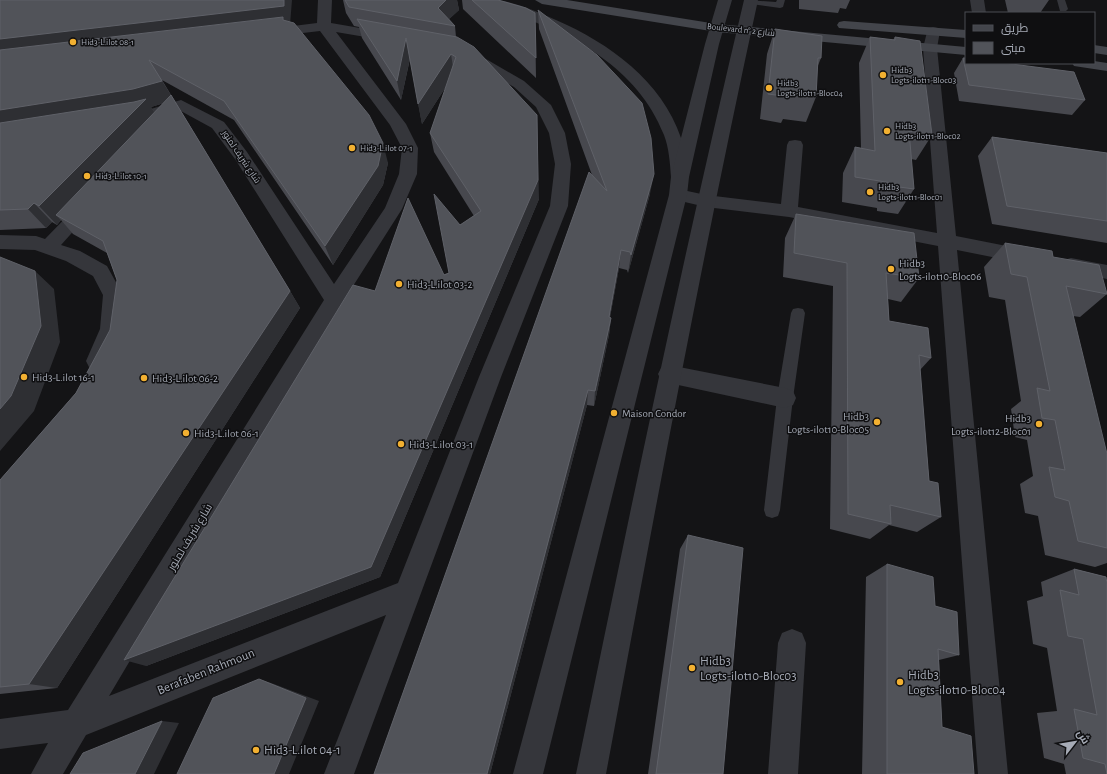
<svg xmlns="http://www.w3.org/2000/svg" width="1107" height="774" font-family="'Alegreya Sans',Cairo,sans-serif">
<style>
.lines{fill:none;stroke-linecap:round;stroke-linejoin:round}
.service{fill:#35363b;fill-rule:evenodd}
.minor{fill:#35363b;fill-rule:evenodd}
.tertiary{fill:#35363b;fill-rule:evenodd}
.secondary{fill:#43454b;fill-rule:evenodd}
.wall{fill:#47484e;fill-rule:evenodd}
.shaded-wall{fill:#2e2f33}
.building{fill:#515359;stroke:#5f6168}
.poi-dot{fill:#f2b031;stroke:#0f0f11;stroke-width:1.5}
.labels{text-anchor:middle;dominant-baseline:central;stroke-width:3;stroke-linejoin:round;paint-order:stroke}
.far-street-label{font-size:9px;fill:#a6abb6;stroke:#0f0f11}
.far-poi-label{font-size:9px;fill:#a6abb6;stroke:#0f0f11;text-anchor:start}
.poi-label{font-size:11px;fill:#a6abb6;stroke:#0f0f11;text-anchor:start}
.street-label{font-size:11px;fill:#a6abb6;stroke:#0f0f11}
.near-poi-label{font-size:13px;fill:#a6abb6;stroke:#0f0f11;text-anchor:start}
.near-street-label{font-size:13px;fill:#a6abb6;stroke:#0f0f11}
</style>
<rect width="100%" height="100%" fill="#141416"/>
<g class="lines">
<!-- service -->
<path class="service" d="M747 0 776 2 777 0H785L783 7 780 8 751 4 748 3Z
M1057 0H1065L1068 9 1066 11H1060Z
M798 308 803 309 805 313 793 398 780 510 778 516 772 518 766 516 764 510 777 398 791 313 793 309Z"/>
<!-- minor -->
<path class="minor" d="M318 0H332L331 23 389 33 394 34 396 37 394 40 389 41 336 32 406 124 418 148 417 174 402 209 341 305 109 696 398 583 479 377 550 206 555 164 549 133 536 107 514 87 464 58 462 55 464 52H474L524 81 551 105 565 133 571 164 568 206 501 377 354 774H324L386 615 86 735 63 774H31L48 743 0 749V719L68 710 324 300 235 159 212 128 179 110 150 119 144 117 142 114 144 111 181 100 224 122 247 152 334 284 385 208 399 174 402 148 390 125 320 31 269 37 264 36 262 33 264 30 269 29 317 23Z
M476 0C483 0 491 0 498 0 517 3 538 12 556 20 609 43 662 81 681 138 685 151 687 164 689 177L686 181 680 183 674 181 671 177C670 163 669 148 664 135 633 57 553 25 478 3Z
M970 0H984L986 13H972Z
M933 27 938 28 940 31 937 48 956 236 1027 250 1034 252 1037 257 1034 262 1027 264 957 250 1008 774H978L938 246 789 217 706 207 672 199 669 195 672 191 678 189 706 195 781 204 787 145 789 141 795 140 801 141 803 145 798 207 937 233 923 48 928 28Z
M87 200 93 202 96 206 61 245 80 251 107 266 123 295 120 329 105 367 97 370 89 367 86 361 100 329 103 295 93 276 66 261 35 250 0 249V235L36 236 45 239 81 202Z
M1071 258 1107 265V279L1064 270 1061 265 1064 260Z
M669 365 785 388 793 391 796 398 793 405 785 408 669 383 661 380 658 374 661 368Z
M792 629 802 633 806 643 798 774H768L778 643 782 633Z"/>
<!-- tertiary -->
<path class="tertiary" d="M718 0H732L719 44 689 177 687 195 543 774H513L669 195 671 177 705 44Z
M744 0H758C702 257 654 515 606 774H576C629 515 683 257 744 0Z"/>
<!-- secondary -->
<path class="secondary" d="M535 0H567L717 24 966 47V55L717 32 542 4Z
M844 21 966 30V38L839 28 837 25 839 22Z
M1094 45 1107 47V55L1094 53Z
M1094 61 1107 63V71L1074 66 1072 63H1094Z"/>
</g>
<!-- wall -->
<path class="wall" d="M0 0 291 22 388 163 383 185 333 265 234 120 162 80 290 291 300 308 57 688 0 694V480L76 393 110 330 117 280 107 253 73 234 61 220 57 225 52 222 46 228 0 230ZM164 103 155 113 151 107Z
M343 0H457L459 10 449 19 455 26 456 37 539 199 380 577 146 666 375 291 449 273 460 225 474 216 434 152 430 133 447 85 422 124 410 59 401 100 362 38 359 27 354 26 346 13Z
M462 0H498L535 13 536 78 463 9Z
M799 0H850L846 9 840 8 838 13 799 9Z
M1005 0H1049L1040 13H1008Z
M538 10 650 194 628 273 627 270 619 268 610 317 611 318 609 335 594 406 587 405 490 774H374L592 175 539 29Z
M775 29 821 58 817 68 816 97 806 122 783 119 781 123 760 119 767 54Z
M870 37 893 40 895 37 932 135 916 160 911 159 914 189 898 214 877 211V208L842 202 843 173 855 147 861 148 859 63Z
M963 58 1085 100 1072 115 959 101 954 73Z
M992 137 1107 153V243L992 224 978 156Z
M796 214 919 278 901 302 888 299 889 321 931 358 920 370 929 481 941 517 917 532 889 525 870 539 830 529 833 286 783 277 785 238Z
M1005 243 1053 257 1107 294 1080 317 1073 316 1107 548V563L1095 567 1045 555 1038 516 1025 513 1020 484 1033 476 1027 440 1015 437 1011 409 1021 401 1005 300 989 297 984 267Z
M688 535 723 774H648L680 549Z
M887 564 935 606 959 655 939 660 942 727 974 774H862L866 577Z
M1074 569 1106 577 1107 774H1066L1064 764 1044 758 1037 713 1057 711 1047 648 1033 644 1027 601 1043 596 1041 582Z"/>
<!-- shaded-wall -->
<path class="shaded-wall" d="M284 0H292L290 25 0 60V39Z
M446 0H457L459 10 444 24 438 8Z
M406 38 410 58 401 100 397 81Z
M451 54 454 74 422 124 418 104Z
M162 81 174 100 151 107 158 118 56 215 61 220 57 225 39 206 0 132V110Z
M537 115 539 199 380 577 146 666 124 660 538 180Z
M383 143 388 163 383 185 333 265 325 246Z
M654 174 650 194 628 273 631 255Z
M34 203 52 222 46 228 28 209Z
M621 250 619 268 607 334 609 317Z
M35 271 54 289 60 342 34 411 0 451V409Z
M290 291 300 308 57 688 29 684Z
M611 318 609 335 594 406 595 391Z
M588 390 587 405 490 774H487Z
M259 679 274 684 319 701 289 774H274Z
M162 721 179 723 154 774H135Z"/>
<!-- building -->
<path class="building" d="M0 0H284V6L0 39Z
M345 0H446L438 8 455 26 349 7Z
M472 0H498L526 8 535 13 536 58Z
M538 10 597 55 642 103 651 138 654 174 631 255 630 252 621 250 609 317 611 318 595 391 588 390 487 774H374L589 172 607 191Z
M283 17V20L294 23 369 115 383 143 378 166 325 246 224 101 149 60 162 81 133 89 0 110V50Z
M357 19 457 37 474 47 537 115 538 180 371 567 124 660 353 285 375 291 408 198 444 275 449 273 434 194 460 225 481 211 430 133 456 57 451 54 418 104 406 38 397 81Z
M775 29 822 36 821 58H818L816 97 791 93V97L768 94Z
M870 37 895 40V37L920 41 932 135 909 131 914 189 892 186V183L855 177V147L875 151Z
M963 58H966V63H1004L1074 72 1085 100 969 85Z
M171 95 290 291 29 684 0 687V480L76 393 110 330 117 280 103 241 56 215Z
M146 99 39 206 34 203 28 209 0 210V123L134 102Z
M992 137 1107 153V221L1007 206Z
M796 214 914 233 919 278 886 273 889 321 928 328 931 358 919 355 929 481 938 483 941 517 890 505 891 524 848 514 847 263 794 253Z
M1005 243 1052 251 1053 257 1099 265 1107 294 1066 286 1107 454V548L1078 541 1069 501 1055 497 1049 467 1065 470 1055 420 1042 418 1037 388 1050 391 1027 277 1011 274Z
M0 257 35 271 41 326 11 396 0 409Z
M688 535 743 548 723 774H656Z
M887 564 933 577 935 606 957 612 959 655 938 649 942 727 971 736 974 774H887Z
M1074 569 1106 577 1107 584V774L1105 764 1083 758 1074 709 1097 715 1083 639 1068 636 1060 590 1079 595Z
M259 679 306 698 274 774H177L213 698Z
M162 721 135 774H70L83 753Z"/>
<!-- markers -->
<g class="poi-dot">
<circle cx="73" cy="42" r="4"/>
<circle cx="883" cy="75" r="4"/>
<circle cx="769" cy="88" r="4"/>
<circle cx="887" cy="131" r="4"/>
<circle cx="352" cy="148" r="4"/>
<circle cx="87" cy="176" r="4"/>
<circle cx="870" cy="192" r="4"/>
<circle cx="891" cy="269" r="4"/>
<circle cx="399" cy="284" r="4"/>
<circle cx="24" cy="377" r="4"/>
<circle cx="144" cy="378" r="4"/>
<circle cx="614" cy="413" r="4"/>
<circle cx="877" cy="422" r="4"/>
<circle cx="1039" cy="424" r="4"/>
<circle cx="186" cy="433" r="4"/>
<circle cx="401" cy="444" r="4"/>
<circle cx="692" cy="668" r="4"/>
<circle cx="900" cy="682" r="4"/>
<circle cx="256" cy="750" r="4"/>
</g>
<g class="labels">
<!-- far-street labels -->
<g class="far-street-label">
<text transform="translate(741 30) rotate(6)">Boulevard n° شارع 2</text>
<text transform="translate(241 157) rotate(56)">شارع شريف لمنور</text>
</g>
<!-- far-poi labels -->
<g class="far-poi-label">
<text x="81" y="42">Hid3-L.ilot 08-1</text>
<text x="891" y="70">Hidb3<tspan x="891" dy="10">Logts-ilot11-Bloc03</tspan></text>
<text x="777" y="83">Hidb3<tspan x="777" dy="10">Logts-ilot11-Bloc04</tspan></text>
<text x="895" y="126">Hidb3<tspan x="895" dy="10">Logts-ilot11-Bloc02</tspan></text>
<text x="360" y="148">Hid3-L.ilot 07-1</text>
<text x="95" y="176">Hid3-L.ilot 10-1</text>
<text x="878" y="187">Hidb3<tspan x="878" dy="10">Logts-ilot11-Bloc01</tspan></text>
</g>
<!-- poi labels -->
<g class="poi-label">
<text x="899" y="263">Hidb3<tspan x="899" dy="13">Logts-ilot10-Bloc06</tspan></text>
<text x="407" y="284">Hid3-L.ilot 03-2</text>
<text x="32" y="377">Hid3-L.ilot 16-1</text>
<text x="152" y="378">Hid3-L.ilot 06-2</text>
<text x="622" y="413">Maison Condor</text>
<text x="869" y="416" text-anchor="end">Hidb3<tspan x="869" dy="13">Logts-ilot10-Bloc05</tspan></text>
<text x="1031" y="418" text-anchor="end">Hidb3<tspan x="1031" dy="13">Logts-ilot12-Bloc01</tspan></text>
<text x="194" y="433">Hid3-L.ilot 06-1</text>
<text x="409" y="444">Hid3-L.ilot 03-1</text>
</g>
<!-- street labels -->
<g class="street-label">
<text transform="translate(190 537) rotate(-59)">شارع شريف لمنور</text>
</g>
<!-- near-poi labels -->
<g class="near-poi-label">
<text x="700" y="661">Hidb3<tspan x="700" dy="15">Logts-ilot10-Bloc03</tspan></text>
<text x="908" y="675">Hidb3<tspan x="908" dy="15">Logts-ilot10-Bloc04</tspan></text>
<text x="264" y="750">Hid3-L.ilot 04-1</text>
</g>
<!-- near-street labels -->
<g class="near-street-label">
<text transform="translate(206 672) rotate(-22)">Berafaben Rahmoun</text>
</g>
</g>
<!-- legend -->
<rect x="965" y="12" width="130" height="52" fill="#0f0f11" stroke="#4b4d53"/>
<rect x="973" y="25" width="20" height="6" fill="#43454b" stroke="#4b4d53"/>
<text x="1001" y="32" font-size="12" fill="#a6abb6">طريق</text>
<rect x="973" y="42" width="20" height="12" fill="#515359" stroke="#4b4d53"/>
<text x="1001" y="52" font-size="12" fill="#a6abb6">مبنى</text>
<!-- north arrow -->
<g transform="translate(1075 742) rotate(59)" stroke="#0f0f11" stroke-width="3" paint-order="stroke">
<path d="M0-3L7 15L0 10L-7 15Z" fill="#a6abb6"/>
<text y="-6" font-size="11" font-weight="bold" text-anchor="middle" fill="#a6abb6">ش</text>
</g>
</svg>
